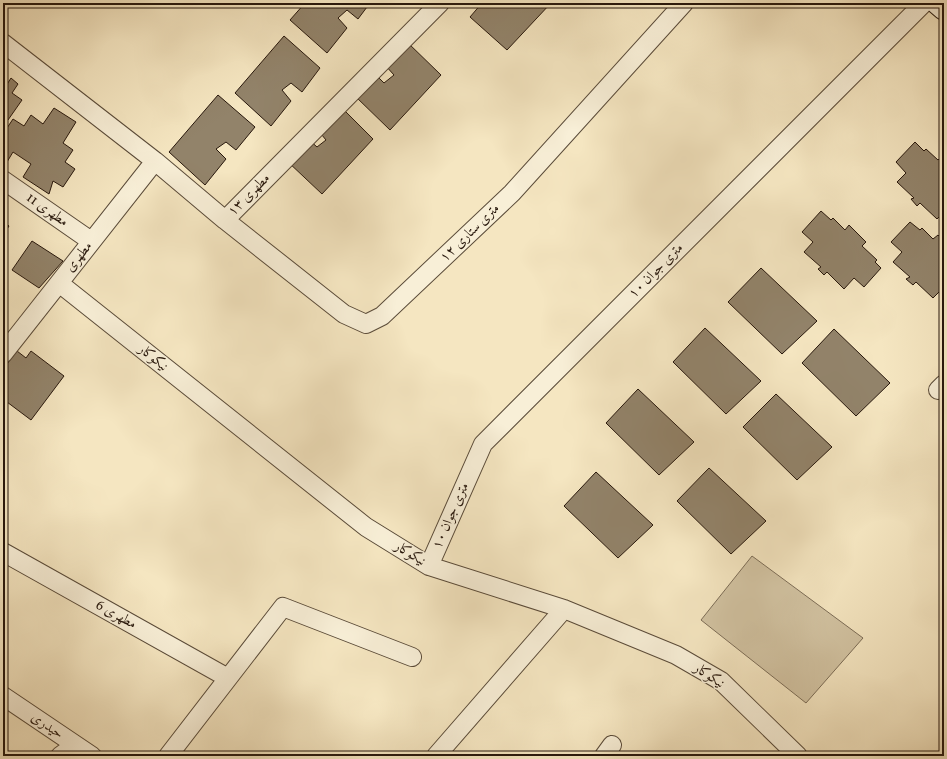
<svg xmlns="http://www.w3.org/2000/svg" width="947" height="759" font-family="Vollkorn,Amiri,serif">
<style>
.green{fill:#d2c3a2;stroke:#7c6d57}
.building{fill:#92836a;stroke:#27170c}
.lines{fill:none;stroke-linecap:round;stroke-linejoin:round}
.minor-casing{stroke:#5a4b39;stroke-width:20}
.secondary-casing{stroke:#27170c;stroke-width:24}
.minor{stroke:#f8efd7;stroke-width:18}
.secondary{stroke:#f8efd7;stroke-width:22}
.labels{text-anchor:middle;dominant-baseline:central;stroke-width:3;stroke-linejoin:round;paint-order:stroke}
.street-label{font-size:14px;fill:#27170c;stroke:#f8efd7}
</style>
<rect width="100%" height="100%" fill="#f5e6c1"/>
<filter id="stains"><feTurbulence type="fractalNoise" baseFrequency=".005" numOctaves="4"/><feColorMatrix values="0 0 0 0 .2 0 0 0 0 .09 0 0 0 0 .02 0 0 0 .5 -.17"/></filter>
<radialGradient id="worn" r=".72"><stop offset=".6" stop-color="#630" stop-opacity="0"/><stop offset="1" stop-color="#630" stop-opacity=".3"/></radialGradient>
<!-- green -->
<path class="green" d="M752 556 863 638 806 703 701 620Z"/>
<!-- building -->
<path class="building" d="M305 3H370L358 19 347 10 338 18 347 28 327 53 290 20Z
M482 3H495L497 6 499 3H551L507 50 470 17Z
M284 36 320 68 302 92 291 83 282 90 291 101 271 126 235 93Z
M406 41 441 75 390 130 355 96 374 73 384 83 394 75 385 65Z
M11 78 18 84 12 93 22 100 8 120 3 117V84L6 86Z
M218 95 255 127 236 150 226 142 216 149 226 159 205 185 169 152Z
M339 105 373 139 322 194 287 161 307 138 317 147 326 140 317 129Z
M54 108 76 122 63 143 73 150 65 162 75 169 63 187 53 181 49 194 23 177 31 164 13 152 4 167 3 166V134L13 119 24 126 31 115 43 124Z
M915 142 924 151 926 149 938 160 942 156 944 158V212L937 219 920 203 917 206 911 199 914 198 897 182 906 173 896 162Z
M821 211 831 220 833 218 845 230 849 225 866 242 862 246 877 260 875 262 881 268 864 287 854 278 844 289 827 272 824 275 818 269 821 267 804 252 813 242 802 232Z
M3 221 9 226 3 235Z
M910 222 920 230 922 228 933 239 938 235 944 241V289L943 288 933 298 916 282 913 285 906 279 910 277 893 262 902 252 891 242Z
M32 241 63 261 39 288 12 270Z
M761 268 817 321 782 354 728 302Z
M705 328 761 381 726 414 673 362Z
M834 329 890 383 856 416 802 363Z
M17 351 26 358 31 351 64 376 31 420 3 399V369Z
M638 389 694 442 659 475 606 423Z
M776 394 832 447 797 480 743 427Z
M709 468 766 521 731 554 677 501Z
M596 472 653 525 618 558 564 506Z"/>
<g class="lines">
<!-- minor casing -->
<g class="minor-casing">
<path id="minor" d="M3 43 155 161 225 220 440 3
M3 180 91 241
M225 220 344 314 366 324 382 316 512 193 684 3
M59 283 366 527 429 566 564 609 676 655 721 681 798 756
M3 354 155 161
M938 390 944 384
M3 552 228 678
M429 566 483 444 924 3
M3 696 92 756
M60 756 75 745
M168 756 283 607 412 657
M436 756 564 609
M604 756 612 745"/>
</g>
<!-- secondary casing -->
<g class="secondary-casing">
<path id="secondary" d="M937 3 944 9"/>
</g>
<!-- minor -->
<use href="#minor" class="minor"/>
<!-- secondary -->
<use href="#secondary" class="secondary"/>
</g>
<g class="labels">
<!-- street labels -->
<g class="street-label">
<text transform="translate(249 195) rotate(-45)">مطهری ۱۳</text>
<text transform="translate(47 210) rotate(35)">مطهری 11</text>
<text transform="translate(470 233) rotate(-44)">۱۲ متری ستاری</text>
<text transform="translate(79 257) rotate(-52)">مطهری</text>
<text transform="translate(656 271) rotate(-45)">۱۰ متری جوان</text>
<text transform="translate(153 358) rotate(39)">نیکوکار</text>
<text transform="translate(451 516) rotate(-66)">۱۰ متری جوان</text>
<text transform="translate(410 554) rotate(31)">نیکوکار</text>
<text transform="translate(116 615) rotate(29)">مطهری 6</text>
<text transform="translate(709 676) rotate(33)">نیکوکار</text>
<text transform="translate(47 726) rotate(34)">حیدری</text>
</g>
</g>
<!-- margin -->
<rect width="947" height="759" fill="none" stroke="#f5e6c1" stroke-width="16"/>
<rect x="4" y="4" width="939" height="751" fill="none" stroke="#27170c" stroke-width="2"/>
<rect x="8" y="8" width="931" height="743" fill="none" stroke="#27170c"/>
<rect width="100%" height="100%" filter="url(#stains)"/>
<rect width="100%" height="100%" fill="url(#worn)"/>
</svg>
